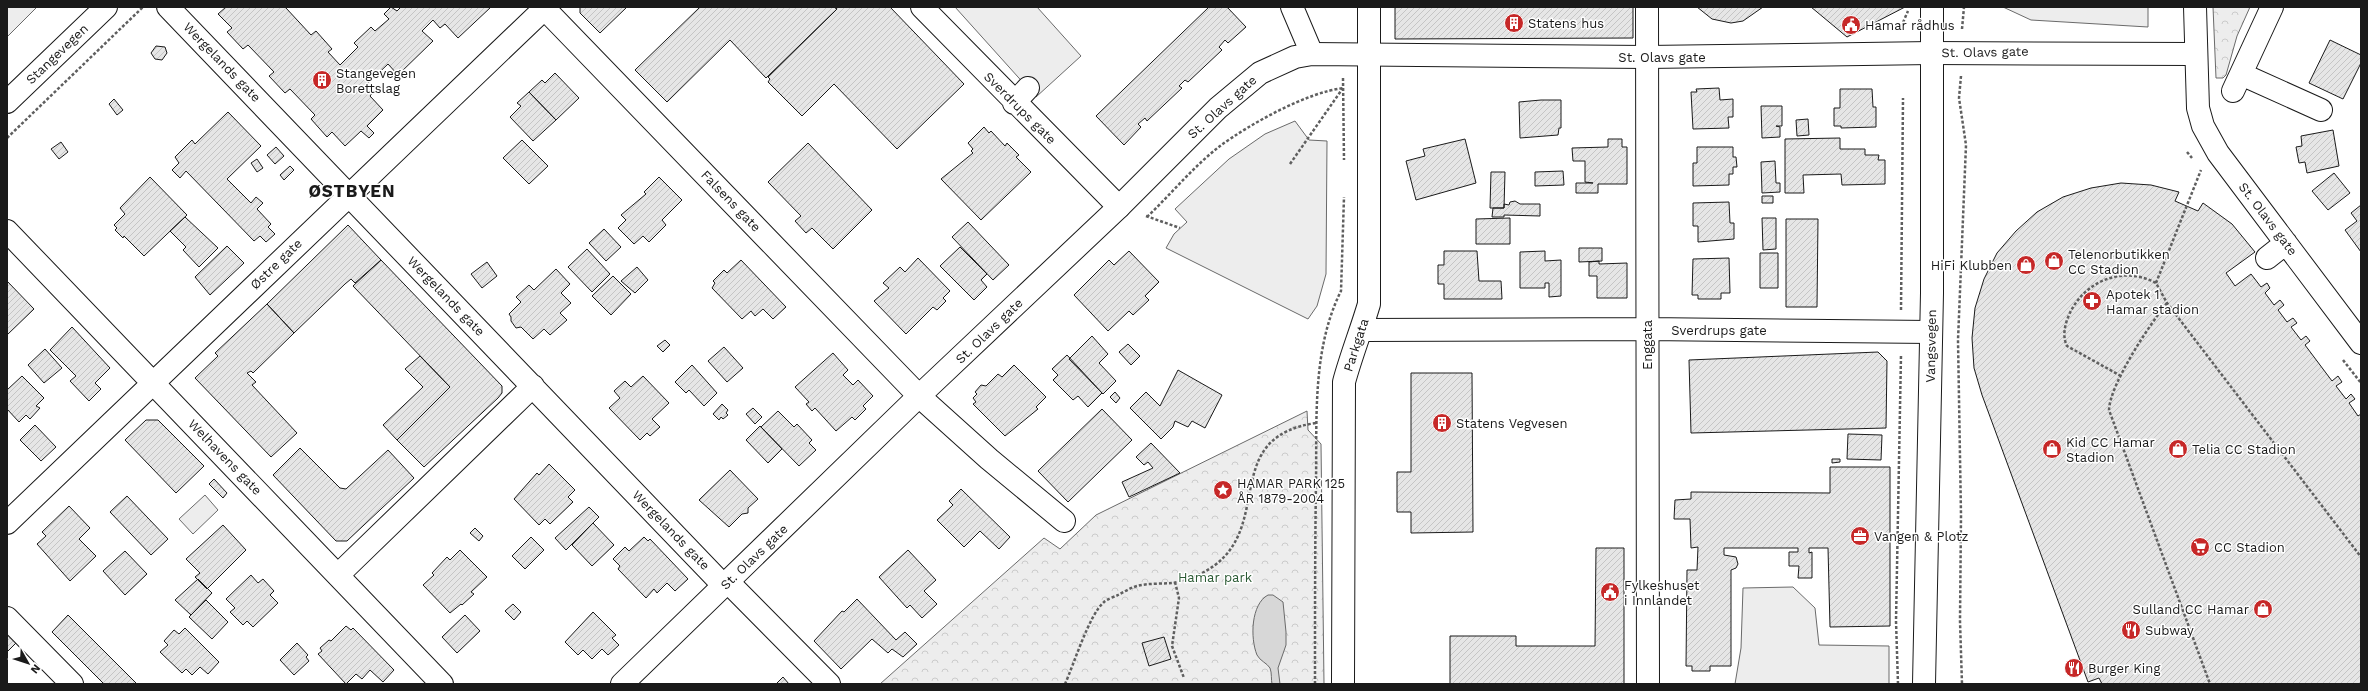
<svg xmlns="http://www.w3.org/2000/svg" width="2368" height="691" font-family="'Work Sans',sans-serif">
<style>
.park{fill:url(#park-crowns);stroke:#6a6a6a}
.built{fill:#ededed;stroke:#6a6a6a}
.water{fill:#d7d7d7;stroke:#6a6a6a}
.building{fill:url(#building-hatch);stroke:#1a1a1a}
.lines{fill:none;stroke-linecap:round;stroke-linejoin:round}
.minor-casing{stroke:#1a1a1a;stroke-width:24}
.major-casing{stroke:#1a1a1a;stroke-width:24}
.highway-casing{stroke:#1a1a1a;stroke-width:24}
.path{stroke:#5f5f5f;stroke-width:2.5;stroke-dasharray:3 2;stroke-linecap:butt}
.minor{stroke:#fff;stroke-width:22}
.major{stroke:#fff;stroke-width:22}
.highway{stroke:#fff;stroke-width:22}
.labels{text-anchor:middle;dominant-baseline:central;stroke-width:3;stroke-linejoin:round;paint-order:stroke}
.poi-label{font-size:13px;fill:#1a1a1a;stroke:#fff;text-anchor:start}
.street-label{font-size:13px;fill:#1a1a1a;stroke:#fff}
.park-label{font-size:13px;fill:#2b5a34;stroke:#fff}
.district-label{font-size:17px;font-weight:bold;letter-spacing:1px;fill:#1a1a1a;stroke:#fff}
</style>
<defs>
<pattern id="park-crowns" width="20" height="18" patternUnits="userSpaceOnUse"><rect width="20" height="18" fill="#ededed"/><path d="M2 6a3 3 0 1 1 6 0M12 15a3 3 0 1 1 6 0" fill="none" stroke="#cbcbcb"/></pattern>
<pattern id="building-hatch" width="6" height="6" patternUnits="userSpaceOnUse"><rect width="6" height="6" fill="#e6e6e6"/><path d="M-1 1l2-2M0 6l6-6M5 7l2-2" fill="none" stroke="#c5c5c5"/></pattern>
</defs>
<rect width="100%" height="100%" fill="#fff"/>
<!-- park -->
<path class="park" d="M2213 7H2250L2237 36 2226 75 2223 78H2216Z
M1307 411 1308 430 1321 444 1324 684H880L1044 538 1060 549 1096 515Z"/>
<!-- built -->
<path class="built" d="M7 7H37L7 37Z
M955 7H1037L1081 56 1036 97Z
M2003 7H2148V27L2031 20Z
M1295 121 1309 140 1327 141 1326 274 1317 306 1308 319 1166 248 1174 234 1187 222 1175 209 1229 159 1265 134Z
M205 495 218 510 193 534 179 519Z
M1793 587 1815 608 1819 645 1889 646V684H1722H1735L1741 648 1743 588Z"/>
<!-- water -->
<path class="water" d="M1268 595H1273L1283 602 1286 632V645L1278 668 1280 684H1272C1271 680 1272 673 1270 668 1267 663 1260 661 1257 655 1250 638 1251 604 1268 595Z"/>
<!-- building -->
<path class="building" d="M226 7H287L286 8 311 35 316 31 332 49 328 52 340 65 358 47 354 43 371 27 375 31 389 19 384 14 391 7 397 11 401 7H491L458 38 445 24 440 28 433 20 422 31 433 41 398 75 388 64 367 84 374 91 370 96 383 110 367 126 374 133 369 138 361 131 345 146 332 132 327 137 311 119 315 115 290 89 285 93 269 76 274 72 248 45 243 49 227 32 232 28 218 14Z
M580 7H627L600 33 580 13Z
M700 7H834L837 9 766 78 730 40 667 102 635 70Z
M834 7H890L964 84 897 149 834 84 802 116 768 82 770 79 768 77 837 9Z
M1209 7H1227L1246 27 1228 43 1225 40 1219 47 1222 50 1188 82 1185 80 1179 86 1182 88 1147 121 1145 118 1138 124 1141 127 1124 145 1096 116Z
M1395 7H1633V38L1395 39Z
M1697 7H1763L1743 21 1731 23 1712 19Z
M1811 7H1905L1847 37Z
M2330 40 2361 55V63L2343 99 2309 83Z
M156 46 165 47 167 53 162 60 155 59 151 53Z
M555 73 579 98 556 120 529 92 542 80 545 83Z
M1719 88 1720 100 1733 99V117H1728L1729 128 1693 129 1691 92H1697L1696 89Z
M1840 89H1872L1873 107H1876V127L1841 128V126H1834V108H1840Z
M529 92 556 120 533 141 510 117 521 106 517 103Z
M114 99 123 110 117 115 109 104Z
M1541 100H1561V128H1559L1558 135 1520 138 1519 102Z
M1761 106H1782V126H1776L1780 127V137L1762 138Z
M228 112 261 146 227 179 251 203 256 197 263 203 257 209 271 224 268 227 275 234 266 242 260 236 254 241 186 171 180 178 172 170 179 163 175 157 192 140 195 144Z
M1808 119 1809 135 1797 136 1796 120Z
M984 127 989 133 991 131 1005 146 1007 143 1019 155 1016 157 1031 172 981 220 941 179 973 153 971 151 973 149 968 143Z
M2333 130 2339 166 2307 173 2305 162 2299 163 2296 147 2302 146 2301 136Z
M1840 138V149H1865V155H1879L1878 160H1885V184L1842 185 1841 174 1803 175 1804 193H1785V139Z
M1465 139 1476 183 1416 200 1406 161 1425 156 1423 149Z
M1608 139H1622V147H1627V184H1598V193H1576V183H1593L1585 182V161H1573L1572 148 1608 147Z
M522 140 548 166 529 184 503 158Z
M61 142 68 152 59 159 51 149Z
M808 143 872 210 833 249 812 228 806 233 795 221 801 216 768 182Z
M276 147 284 156 275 164 267 155Z
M1697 147H1733V157H1736L1737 167H1733V174H1729V185L1693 186V163H1697Z
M257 159 263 168 257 172 251 163Z
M1775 161 1776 183H1780V192L1762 193 1761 162Z
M290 166 294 170 284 180 280 175Z
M1563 171 1564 185 1535 186V172Z
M1491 172H1505L1504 208H1490Z
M2334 173 2350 193 2328 210 2312 191Z
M150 177 187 215 144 256 124 236 123 238 115 230 117 228 114 225 125 214 120 208Z
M659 177 682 200 662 220 666 225 649 242 643 236 634 244 618 228 626 220 621 215 646 194 644 192Z
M2121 183 2151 185 2179 192 2175 201 2198 211 2203 203 2232 224 2255 252 2226 273 2235 286 2251 274 2261 287 2267 283 2270 288 2265 293 2274 305 2280 300 2284 305 2278 310 2287 322 2293 318 2297 323 2291 327 2301 340 2306 336 2310 341 2305 345 2332 381 2338 376 2342 382 2336 386 2346 399 2351 394 2355 399 2349 403 2358 416 2361 414V684H2102L2099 678 2088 682 1982 395 1974 368 1972 338 1975 308 1984 279 1997 253 2016 231 2037 212 2063 197 2091 188Z
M1762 196H1773V203H1762Z
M1515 201 1520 204H1540V216L1504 215V217H1492L1493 208H1504V204L1509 205 1510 202Z
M1729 202 1730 223H1734V239L1698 242V226H1693V203Z
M2361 205V252L2345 230 2357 221 2351 213Z
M185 217 218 248 199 267 183 250 186 247 170 231Z
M1510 218V244H1476V219Z
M1762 218H1776V249L1763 250Z
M1786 219H1818L1817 307H1786Z
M968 222 1009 265 993 280 952 237Z
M348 225 381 260 355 283 351 279 345 284 294 333 267 304Z
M604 229 621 247 606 261 589 243Z
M227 246 244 263 210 295 195 277Z
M960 247 987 274 981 280 987 287 974 300 940 266Z
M1579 248H1602V261L1579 262Z
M587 249 610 274 592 292 568 267Z
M1129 251 1159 282 1145 296 1149 300 1133 315 1129 311 1108 331 1074 295 1109 260 1114 265Z
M1444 251H1477L1479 281H1501L1502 299H1444V284H1438V265H1444Z
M1545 251V261L1561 260V296L1549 297V283H1545V288H1520V252Z
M1760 253H1778V288H1760Z
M918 258 950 291 943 298 946 301 937 310 933 307 906 334 874 301 889 288 883 283 900 267 905 272Z
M1729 258 1730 293H1721V299H1698V295H1692L1693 259Z
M381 260 502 386V393L498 398 424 467 397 440 450 387 353 286Z
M741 260 786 307 773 319 763 309 755 316 751 311 742 319 712 288 715 283 713 281 724 270 727 273Z
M1599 261V264L1627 263V298H1597V276H1589V262Z
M487 262 497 276 482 288 471 274Z
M637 267 648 280 635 293 621 281Z
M556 269 570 284 561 293 571 303 560 313 567 320 550 335 544 329 533 339 521 327 516 328 511 321V317L509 314 521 302 516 297 529 285 534 290Z
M613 276 631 294 611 315 592 296Z
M7 281 34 309 7 335Z
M267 304 294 333 253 373 251 371 247 373 256 382 252 385 297 433 271 457 195 378 218 356 215 353Z
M72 327 110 368 95 383 101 389 89 401 70 381 76 376 50 350Z
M1092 336 1108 354 1099 363 1116 381 1103 394 1069 359Z
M665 340 670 345 663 352 657 346Z
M1128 344 1140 356 1131 365 1119 352Z
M724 347 743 368 727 382 708 361Z
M45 349 62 368 44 383 28 365Z
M1878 352 1887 361 1886 428 1691 433 1689 360Z
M833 353 848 370 843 375 853 385 858 380 873 396 863 406 866 409 855 420 852 417 836 431 815 408 812 411 806 404 809 402 795 387Z
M1067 355 1102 393 1088 407 1078 396 1073 400 1053 380 1058 375 1052 369Z
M420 356 450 387 397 440 383 425 423 387 405 369Z
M692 365 717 393 704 406 689 390 686 393 675 382Z
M1014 365 1046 397 1036 407 1038 409 1005 436 973 404 976 402 973 398 977 394 975 392 981 385 986 386 998 374 1002 377Z
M1178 370 1222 395 1205 428 1192 421 1188 427 1175 421 1173 427 1161 439 1130 408 1146 392 1160 406Z
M1411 373H1472L1473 532 1411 533V512H1397V472H1411Z
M22 376 44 398 36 406 40 408 30 419 26 415 19 422 7 409V390Z
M643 376 669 403 652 419 660 427 650 436 647 433 640 440 609 408 620 398 614 391 625 381 631 387Z
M1115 392 1120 398 1116 403 1110 397Z
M722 404 728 410 726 413 728 415 723 419 721 417 719 420 713 414Z
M753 408 762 417 755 424 746 414Z
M1102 409 1132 440 1068 502 1038 471Z
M778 411 794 427 797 424 812 440 809 443 816 450 799 466 761 427Z
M146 420H158L204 466 176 493 125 440Z
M35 425 56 447 41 461 20 440Z
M760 426 782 449 768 463 746 440Z
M1848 434 1882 435 1881 460 1847 459Z
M1151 443 1180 473 1129 497 1122 482 1153 468 1148 462 1144 465 1136 457Z
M300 448 340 488 346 489 388 450 414 478 347 541H336L273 475Z
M1832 459H1840V462L1832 463Z
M549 464 575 490 568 497 573 502 550 524 545 519 539 525 514 499 537 473 539 475Z
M1830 467H1890V626L1830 627 1828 548H1809V553L1812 552V578H1798L1799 566H1789V552H1798V548H1724V555L1736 557 1738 564 1736 568 1731 570V666H1710V671H1692V666H1686L1687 570H1697L1698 547 1691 548 1690 519H1674L1675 500 1691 499V492L1830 493Z
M730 470 758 499 748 508V513L742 514 729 527 699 500Z
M214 479 227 493 223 498 209 484Z
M961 489 1010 537 999 549 980 531 964 547 937 520 953 505 949 501Z
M127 496 168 539 151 555 110 512Z
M69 506 90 528 79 539 96 556 70 581 37 544 46 536 42 532Z
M589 507 599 517 566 550 555 538Z
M593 523 614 545 592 566 572 545Z
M223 525 246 550 207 589 195 577 200 573 186 559Z
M475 528 483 536 479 541 470 533Z
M531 537 544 550 525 569 512 556Z
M644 537 648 541 650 539 688 579 675 591 667 583 657 593 654 589 646 598 618 569 620 566 613 559 625 547 629 551Z
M1596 548H1624V684H1450V636H1516V646H1595Z
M460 550 487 577 471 592 474 594 462 605 461 604 450 613 423 585 434 575 432 573 447 557 450 560Z
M908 550 936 580 924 591 937 604 922 618 910 605 907 608 879 577Z
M125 551 147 574 125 595 103 571Z
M251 575 258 583 263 579 274 591 270 595 278 603 253 627 247 621 243 625 230 612 235 608 226 599Z
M198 579 212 593 191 615 175 600Z
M857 599 896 640 905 632 917 644 903 657 892 649 888 653 872 639 841 669 814 641 842 611 844 612Z
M206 600 228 622 212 639 189 617Z
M513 604 521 612 514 620 505 611Z
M593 612 616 635 612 638 619 645 608 655 602 649 592 659 583 650 578 655 565 642Z
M68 615 137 684H104L52 632Z
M465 615 480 631 457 653 442 637Z
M346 626 351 630 353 628 394 670 383 682 370 670 362 679 356 674 346 684 318 654 322 651 320 648 329 640 331 641Z
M185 628 219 662 208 674 200 667 192 675 186 669 182 673 160 652 168 645 164 641 174 630 179 634Z
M7 631 17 642 7 652Z
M1164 637 1171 659 1149 666 1142 643Z
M297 643 308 655 306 657 309 661 294 675 280 660Z
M783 677 789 684H776Z"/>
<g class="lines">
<!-- minor casing -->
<g class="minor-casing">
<path id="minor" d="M168 7 724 586
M543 7 919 396 989 459 1064 521
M922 7 1119 207
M1292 7 1312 54
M1647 7 1648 684
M2195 7 2198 108 2203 126 2218 153 2361 343
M1931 53 2195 54
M2241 74 2321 110
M2233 91 2272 7
M1014 103 1028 88
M7 231 442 684
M2267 258 2286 243
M1362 330 1647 329 1931 332
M7 523 546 7
M338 575 533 386
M728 582 829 684
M7 618 72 684
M1343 684 1344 382C1351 356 1361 331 1369 304V7"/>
</g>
<!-- major casing -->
<g class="major-casing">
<path id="major" d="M7 102 106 7
M622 684 919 396 1119 207 1218 108 1260 73 1295 57 1312 54 1647 57 1931 53"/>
</g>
<!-- highway casing -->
<g class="highway-casing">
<path id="highway" d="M1924 684 1932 293V7"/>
</g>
<!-- path -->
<path class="path" d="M1901 27 1908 11
M1962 29 1964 7
M1961 76 1959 98 1966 145 1958 340 1961 515 1960 621 1962 684
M1343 78 1344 160
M7 138 143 7
M2187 152 2192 158
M1290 164 1343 88
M1146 216 1180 228
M1147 217C1171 194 1194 166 1220 146 1250 124 1307 92 1344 88
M2156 283 2201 170
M2167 303C2150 324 2110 384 2109 410L2210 684
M1901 310 1903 98
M2343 360 2361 383
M2121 376 2067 346C2063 338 2064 329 2067 320 2080 283 2121 264 2156 283L2167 303 2361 557
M1175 582 1179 598 1172 646 1184 678
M1065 684C1074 664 1089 615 1104 602 1107 599 1114 597 1118 595 1124 592 1130 588 1137 586 1148 583 1162 584 1173 583 1191 580 1212 570 1224 557 1267 512 1227 436 1316 423
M1315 684C1315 616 1315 549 1316 481 1317 419 1312 349 1341 291L1344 197
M1898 684 1896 621 1901 355"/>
<!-- minor -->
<use href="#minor" class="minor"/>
<!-- major -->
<use href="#major" class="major"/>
<!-- highway -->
<use href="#highway" class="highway"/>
</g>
<!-- icons -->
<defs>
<g id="building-disc" transform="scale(1)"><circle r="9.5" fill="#c62828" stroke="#fff"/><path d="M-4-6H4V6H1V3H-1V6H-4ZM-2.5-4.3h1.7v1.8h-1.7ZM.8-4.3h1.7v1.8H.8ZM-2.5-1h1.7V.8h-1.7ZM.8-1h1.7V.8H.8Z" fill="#fff"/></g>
<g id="civic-disc" transform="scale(1)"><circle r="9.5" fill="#c62828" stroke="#fff"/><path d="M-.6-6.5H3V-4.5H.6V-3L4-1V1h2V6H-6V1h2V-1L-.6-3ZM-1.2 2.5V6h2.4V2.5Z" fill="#fff"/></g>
<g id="shop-disc" transform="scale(1)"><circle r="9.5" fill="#c62828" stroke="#fff"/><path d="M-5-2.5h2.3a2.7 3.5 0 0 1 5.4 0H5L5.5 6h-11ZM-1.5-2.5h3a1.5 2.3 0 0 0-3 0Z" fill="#fff"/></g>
<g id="pharmacy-disc" transform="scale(1)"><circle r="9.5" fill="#c62828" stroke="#fff"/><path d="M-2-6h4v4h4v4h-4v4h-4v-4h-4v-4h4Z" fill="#fff"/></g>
<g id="sight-disc" transform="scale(1)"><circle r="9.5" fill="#c62828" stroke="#fff"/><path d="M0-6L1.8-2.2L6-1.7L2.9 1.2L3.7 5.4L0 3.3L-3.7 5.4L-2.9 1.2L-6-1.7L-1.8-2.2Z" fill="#fff"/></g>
<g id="office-disc" transform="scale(1)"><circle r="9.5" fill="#c62828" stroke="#fff"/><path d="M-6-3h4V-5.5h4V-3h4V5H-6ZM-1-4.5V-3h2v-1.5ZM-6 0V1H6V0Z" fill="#fff"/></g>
<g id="supermarket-disc" transform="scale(1)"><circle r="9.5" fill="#c62828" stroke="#fff"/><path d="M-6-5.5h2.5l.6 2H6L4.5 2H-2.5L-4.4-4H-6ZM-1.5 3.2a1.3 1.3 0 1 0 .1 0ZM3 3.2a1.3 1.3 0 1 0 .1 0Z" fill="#fff"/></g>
<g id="restaurant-disc" transform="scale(1)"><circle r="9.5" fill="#c62828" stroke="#fff"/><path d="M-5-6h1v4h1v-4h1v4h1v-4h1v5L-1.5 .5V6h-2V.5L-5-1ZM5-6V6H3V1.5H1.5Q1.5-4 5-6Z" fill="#fff"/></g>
</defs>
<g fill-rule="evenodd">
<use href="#building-disc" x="1514" y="23"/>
<use href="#civic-disc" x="1851" y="25"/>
<use href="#building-disc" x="322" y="80"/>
<use href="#shop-disc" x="2054" y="261"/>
<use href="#shop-disc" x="2026" y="265"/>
<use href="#pharmacy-disc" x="2092" y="301"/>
<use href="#building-disc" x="1442" y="423"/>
<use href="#shop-disc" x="2052" y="449"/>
<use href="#shop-disc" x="2178" y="449"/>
<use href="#sight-disc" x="1223" y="490"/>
<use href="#office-disc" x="1860" y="536"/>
<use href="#supermarket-disc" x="2200" y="547"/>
<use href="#civic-disc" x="1610" y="592"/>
<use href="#shop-disc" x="2263" y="609"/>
<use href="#restaurant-disc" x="2131" y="630"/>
<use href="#restaurant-disc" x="2074" y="668"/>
</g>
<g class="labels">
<!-- poi labels -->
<g class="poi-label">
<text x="1528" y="23">Statens hus</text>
<text x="1865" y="25">Hamar rådhus</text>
<text x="336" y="73">Stangevegen<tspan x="336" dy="15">Borettslag</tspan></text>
<text x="2068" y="254">Telenorbutikken<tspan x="2068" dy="15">CC Stadion</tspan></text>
<text x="2012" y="265" text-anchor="end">HiFi Klubben</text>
<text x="2106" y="294">Apotek 1<tspan x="2106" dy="15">Hamar stadion</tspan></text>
<text x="1456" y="423">Statens Vegvesen</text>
<text x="2066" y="442">Kid CC Hamar<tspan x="2066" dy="15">Stadion</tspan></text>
<text x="2192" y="449">Telia CC Stadion</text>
<text x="1237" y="483">HAMAR PARK 125<tspan x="1237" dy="15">ÅR 1879-2004</tspan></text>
<text x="1874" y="536">Vangen &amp; Plotz</text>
<text x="2214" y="547">CC Stadion</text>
<text x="1624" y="585">Fylkeshuset<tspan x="1624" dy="15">i Innlandet</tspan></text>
<text x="2249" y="609" text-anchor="end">Sulland CC Hamar</text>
<text x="2145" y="630">Subway</text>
<text x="2088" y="668">Burger King</text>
</g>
<!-- street labels -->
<g class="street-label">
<text transform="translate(1985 52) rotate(-1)">St. Olavs gate</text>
<text transform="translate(57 54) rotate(-44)">Stangevegen</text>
<text x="1662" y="57">St. Olavs gate</text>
<text transform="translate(222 62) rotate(46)">Wergelands gate</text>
<text transform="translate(1222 107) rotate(-42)">St. Olavs gate</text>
<text transform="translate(1020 108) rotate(45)">Sverdrups gate</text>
<text transform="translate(731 201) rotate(46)">Falsens gate</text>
<text transform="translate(2268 219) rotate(53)">St. Olavs gate</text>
<text transform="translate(276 264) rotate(-44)">Østre gate</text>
<text transform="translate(446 296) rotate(46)">Wergelands gate</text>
<text x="1719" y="330">Sverdrups gate</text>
<text transform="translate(989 331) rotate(-44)">St. Olavs gate</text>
<text transform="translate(1356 345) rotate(-72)">Parkgata</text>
<text transform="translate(1647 345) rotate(-90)">Enggata</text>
<text transform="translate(1931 346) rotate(-89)">Vangsvegen</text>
<text transform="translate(225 457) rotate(46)">Welhavens gate</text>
<text transform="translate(671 530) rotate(46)">Wergelands gate</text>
<text transform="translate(754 557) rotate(-44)">St. Olavs gate</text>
</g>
<!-- park labels -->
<g class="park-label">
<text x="1215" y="577">Hamar park</text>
</g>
<!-- district labels -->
<g class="district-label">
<text x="352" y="191">ØSTBYEN</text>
</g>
</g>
<!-- border -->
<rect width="2368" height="691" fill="none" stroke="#1a1a1a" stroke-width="16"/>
<!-- north arrow -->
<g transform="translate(28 663) rotate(129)" stroke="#ffffff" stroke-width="3" paint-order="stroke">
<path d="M0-3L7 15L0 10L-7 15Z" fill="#1a1a1a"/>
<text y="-6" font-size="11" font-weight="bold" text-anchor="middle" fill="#1a1a1a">N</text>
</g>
</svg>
